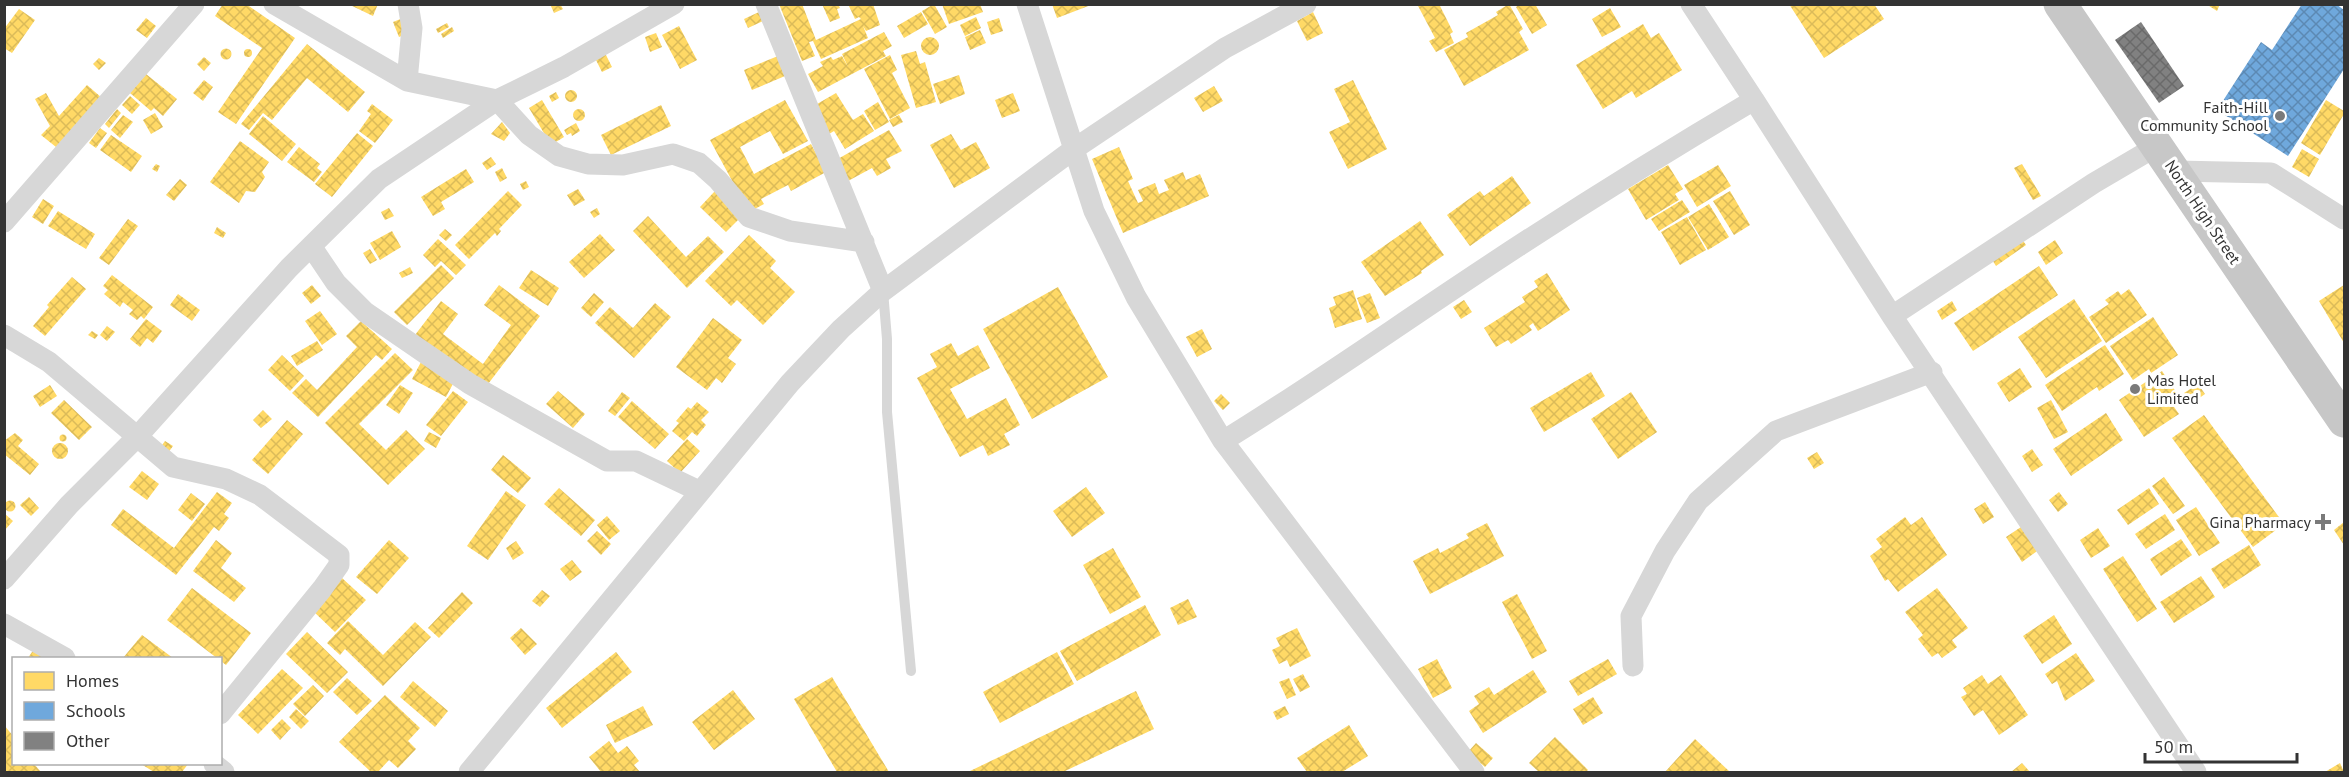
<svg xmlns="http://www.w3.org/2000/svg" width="2349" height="777" font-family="'PT Sans',sans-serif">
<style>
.homes{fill:url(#homes-cross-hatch)}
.schools{fill:url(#schools-cross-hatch)}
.building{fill:url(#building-cross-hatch)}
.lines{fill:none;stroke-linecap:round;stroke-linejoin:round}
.service{stroke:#d7d7d7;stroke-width:10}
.minor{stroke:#d7d7d7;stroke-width:21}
.trunk{stroke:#c7c7c7;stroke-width:33}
.poi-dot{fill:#7a7a7a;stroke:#fff;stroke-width:2}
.labels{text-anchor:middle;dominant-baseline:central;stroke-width:6;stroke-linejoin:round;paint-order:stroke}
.poi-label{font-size:16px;fill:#333;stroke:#fff;text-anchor:end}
.street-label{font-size:16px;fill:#333;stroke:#fff}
</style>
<defs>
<pattern id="homes-cross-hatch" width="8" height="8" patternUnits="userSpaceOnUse" patternTransform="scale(1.5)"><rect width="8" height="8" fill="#ffd966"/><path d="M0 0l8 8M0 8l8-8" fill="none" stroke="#dbbb59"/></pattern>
<pattern id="schools-cross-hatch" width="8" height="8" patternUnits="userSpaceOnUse" patternTransform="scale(1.5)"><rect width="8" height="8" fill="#6fa8dc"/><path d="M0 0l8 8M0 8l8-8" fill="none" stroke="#5c89b3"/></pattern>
<pattern id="building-cross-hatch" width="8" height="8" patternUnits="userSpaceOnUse" patternTransform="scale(1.5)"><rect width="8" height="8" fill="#818181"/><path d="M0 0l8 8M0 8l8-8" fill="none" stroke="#6a6a6a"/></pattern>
</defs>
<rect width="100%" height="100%" fill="#fff"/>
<!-- homes -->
<path class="homes" d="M223 4H246L295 38 236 124 218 112 262 48 215 16Z
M348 4H378L373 16Z
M550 4H560L563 9 554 13Z
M779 4H802L816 40 861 19 859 17 855 19 848 4H873L880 25 866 31 863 26 868 38 821 59 813 41 809 42 815 56 802 61Z
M822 4H838L840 8 837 9 840 18 830 22Z
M934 4 947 27 935 34 922 11Z
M942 4H980L983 12 949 24Z
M1052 4H1091V5L1057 18Z
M1417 4H1439L1453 32 1450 34 1454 43 1436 52 1429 41 1435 38Z
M1509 4 1523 29 1519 32 1529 50 1464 86 1444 50 1468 37 1466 33 1498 15 1496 12Z
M1520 4H1535L1547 25 1532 34 1516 7Z
M1789 4H1874L1884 19 1824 58Z
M2206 4H2220L2217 11Z
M1610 8 1621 27 1602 37 1592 19Z
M19 9 35 20 12 53 4 48V29Z
M759 12 763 21 748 28 744 19Z
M921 12 928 24 904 38 897 26Z
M1313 12 1323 33 1307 41 1297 21Z
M976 17 981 28 965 36 960 25Z
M146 18 156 26 147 38 136 30Z
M403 18 409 33 399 37 393 22Z
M999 18 1003 31 991 35 987 22Z
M447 23 449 27 438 33 436 29Z
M1643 24 1651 38 1659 33 1682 70 1636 98 1632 91 1603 109 1576 65Z
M679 26 697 60 680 69 662 35Z
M452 27 454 31 443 38 441 34Z
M980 30 986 43 970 50 965 37Z
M884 32 892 46 883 51 886 56 818 92 808 74 823 66 820 62 831 57 833 60 842 56 848 67 842 54Z
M656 33 662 47 650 52 645 37Z
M921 46a9 9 0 1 1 18 0a9 9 0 1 1-18 0Z
M307 44 365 92 348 112 307 78 272 120 263 113 249 130 241 124Z
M220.5 54a5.5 5.5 0 1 1 11 0a5.5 5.5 0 1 1-11 0Z
M244 53a4 4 0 1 1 8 0a4 4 0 1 1-8 0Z
M916 51 920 64 925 62 936 102 916 108 901 55Z
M605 53 612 67 602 72 595 58Z
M890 55 897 70 892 73 910 108 890 119 864 69Z
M778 56 785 76 752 90 744 70Z
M204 57 211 63 204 71 197 64Z
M99 58 106 63 99 70 93 64Z
M146 74 177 99 163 116 154 108 151 111 130 93Z
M959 75 965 94 940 104 933 84Z
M204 80 213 87 203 101 193 93Z
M1353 80 1387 149 1348 169 1329 132 1350 122 1334 89Z
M87 85 102 98 56 147 41 135 50 126 35 99 46 93 59 116Z
M1214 86 1223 101 1203 112 1194 98Z
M565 96a6 6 0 1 1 12 0a6 6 0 1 1-12 0Z
M556 92 559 98 552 102 549 96Z
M836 93 853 120 863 114 874 131 845 149 834 131 829 134 812 107Z
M1013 93 1020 111 1002 118 995 100Z
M130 96 140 105 132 114 122 105Z
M542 100 564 137 551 145 529 108Z
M785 100 808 141 783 154 770 131 740 147 754 174 811 144 826 172 791 191 788 185 761 199 764 204 749 212 710 140Z
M2326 100 2344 111V114L2320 155 2301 143Z
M878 102 889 122 875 130 864 111Z
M372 104 393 120 375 143 359 131 371 114 367 111Z
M661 105 671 126 611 155 601 135Z
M117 109 121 113 109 128 105 124Z
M573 115a6 6 0 1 1 12 0a6 6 0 1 1-12 0Z
M155 113 163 127 151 134 143 120Z
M123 115 133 122 120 138 111 130Z
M899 115 903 122 893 127 889 120Z
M263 116 296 144 282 161 249 134Z
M502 122 510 133 504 141 491 134Z
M576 123 580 131 572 136 571 133 567 135 564 130Z
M100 128 107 133 96 148 89 143Z
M889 130 902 151 886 159 891 168 877 176 872 168 848 181 836 160Z
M357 133 373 146 332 197 315 184Z
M951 134 961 150 976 142 990 168 954 188 930 145Z
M111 135 142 156 131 172 100 150Z
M240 141 269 162 262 172 265 177 255 192 246 191 239 203 210 182Z
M299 147 320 164 317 168 322 172 314 182 287 162Z
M1119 147 1133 179 1128 181 1138 203 1143 201 1138 190 1155 183 1159 194 1169 190 1164 180 1183 172 1186 180 1200 174 1209 196 1123 233 1092 159Z
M2302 149 2319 159 2309 177 2292 167Z
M491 157 496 164 487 170 482 163Z
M156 164 160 166 157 172 152 169Z
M2022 164 2041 196 2033 200 2014 168Z
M1668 165 1683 189 1675 194 1679 200 1646 220 1628 189Z
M1718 165 1731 186 1697 207 1684 185Z
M502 168 507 178 500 182 495 172Z
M466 169 474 182 441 202 445 209 433 216 421 197Z
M1512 176 1531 203 1470 246 1447 215 1480 191 1484 196Z
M180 179 187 185 174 201 166 195Z
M526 181 529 187 523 190 520 184Z
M578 189 585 200 574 206 567 195Z
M508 191 522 205 499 229 501 231 497 236 495 233 469 259 455 245Z
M715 191 742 216 726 232 700 207Z
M1730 191 1750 225 1734 235 1713 201Z
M43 199 54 206 43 224 32 217Z
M1682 200 1690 212 1659 231 1651 219Z
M1709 204 1729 237 1708 250 1688 217Z
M389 208 394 216 385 220 381 212Z
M597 208 600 214 594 218 590 212Z
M58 211 95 234 86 249 48 226Z
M648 216 686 257 708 236 724 252 687 288 633 231Z
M1687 217 1706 250 1680 265 1661 232Z
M128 219 138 226 109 265 99 258Z
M1420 221 1444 255 1421 271 1422 273 1385 296 1361 262Z
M217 227 226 233 223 238 214 233Z
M445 229 452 235 446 241 439 235Z
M392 231 401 247 380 260 370 243Z
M600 234 615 250 584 278 569 262Z
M749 235 776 261 770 268 795 292 763 325 737 300 731 306 705 281Z
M2021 238 2026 245 1996 266 1991 258Z
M438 239 466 265 456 275 441 261 435 267 423 255Z
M2055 240 2063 253 2046 265 2038 252Z
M370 249 377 260 370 264 363 253Z
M441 265 454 278 407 325 394 312Z
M2039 266 2058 295 1973 351 1954 323Z
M410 267 413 273 402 278 399 273Z
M531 270 559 288 548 306 519 288Z
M1547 273 1570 310 1538 331 1533 323 1529 326 1532 330 1511 344 1508 340 1496 347 1484 328 1525 302 1522 297 1538 287 1534 281Z
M112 275 153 307 144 319 141 316 137 320 129 314 133 310 123 302 120 307 104 294 108 290 103 286Z
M72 277 86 289 45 336 33 326 49 307 47 305Z
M312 285 321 296 311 304 302 293Z
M499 285 540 316 485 388 415 335 441 301 458 314 443 334 483 364 511 325 484 305Z
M2344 285V343L2319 301Z
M1058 287 1108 377 1032 419 983 329Z
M2129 289 2147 315 2106 343 2089 317 2109 304 2105 300 2118 291 2121 295Z
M1353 290 1362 319 1335 328 1329 308 1336 305 1333 297Z
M594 293 604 302 591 317 581 308Z
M1370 293 1380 318 1367 323 1357 298Z
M178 294 200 310 192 321 170 305Z
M2074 299 2102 341 2046 378 2018 337Z
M1464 300 1472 312 1461 319 1453 307Z
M1952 301 1957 310 1942 320 1937 311Z
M655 303 671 317 634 358 595 323 610 307 633 328Z
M320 311 337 334 322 345 305 321Z
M2153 317 2178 355 2151 373 2149 369 2133 380 2110 346Z
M713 318 742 340 728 358 736 364 722 383 716 378 707 390 676 367Z
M146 319 162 331 153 343 147 338 140 347 130 339Z
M361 321 392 349 382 360 376 355 318 417 292 393 306 379 317 390 357 347 346 336Z
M107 326 115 332 107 341 100 335Z
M1202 329 1212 349 1197 357 1186 337Z
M92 331 98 335 95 339 88 335Z
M317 341 323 350 297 366 291 356Z
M951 343 958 356 978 345 990 368 950 389 967 419 1006 398 1020 425 1004 434 1010 445 988 456 983 445 960 457 917 378 937 367 930 354Z
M2105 345 2124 374 2099 391 2097 387 2062 411 2045 385Z
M395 353 413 370 359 424 386 450 406 430 425 449 388 485 325 423Z
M282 355 304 376 290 391 268 370Z
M421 362 455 380 446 397 412 379Z
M2020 368 2032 387 2009 402 1997 383Z
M2162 371 2176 392 2167 397 2179 414 2144 437 2119 400Z
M1591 372 1605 396 1544 432 1530 408Z
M2198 384 2205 394 2191 404 2184 393Z
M50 385 57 396 40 407 33 396Z
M400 385 413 393 399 414 386 405Z
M453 391 468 402 441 436 426 425Z
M558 391 585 414 573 428 546 404Z
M622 392 630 398 615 416 608 411Z
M1631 392 1657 432 1618 459 1591 419Z
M1221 394 1230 403 1223 410 1214 401Z
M64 400 92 427 79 440 51 413Z
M2051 400 2068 432 2054 439 2037 408Z
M632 401 669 434 655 449 618 417Z
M697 402 709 412 701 420 706 425 697 436 692 432 684 441 672 431 679 423 676 421 688 407 691 409Z
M263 410 272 419 261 428 253 420Z
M2106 413 2123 440 2071 476 2053 449Z
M2204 415 2284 524 2253 547 2172 438Z
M287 420 303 434 268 474 252 460Z
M429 432 441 438 436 448 424 441Z
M15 433 23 440 18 446 39 464 30 475 4 454V441Z
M59.5 438a3.5 3.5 0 1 1 7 0a3.5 3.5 0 1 1-7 0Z
M687 439 700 451 680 473 667 461Z
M165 441 173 446 165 457 157 452Z
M52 451a8 8 0 1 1 16 0a8 8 0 1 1-16 0Z
M2032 449 2043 465 2032 472 2022 456Z
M1817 452 1824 463 1814 469 1807 458Z
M503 455 531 478 518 493 491 470Z
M142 471 159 484 147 500 129 487Z
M2164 477 2185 506 2173 514 2152 486Z
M1086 487 1105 513 1072 537 1053 511Z
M559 488 595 520 581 536 544 504Z
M2149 488 2159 504 2128 525 2117 510Z
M506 491 526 505 488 560 467 546Z
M217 492 232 503 224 514 229 518 219 531 214 527 176 575 111 525 123 509 174 548Z
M2059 492 2068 504 2058 512 2049 500Z
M191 493 205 504 192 521 178 510Z
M29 497 39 508 31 516 20 505Z
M4.5 506a5.5 5.5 0 1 1 11 0a5.5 5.5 0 1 1-11 0Z
M1985 502 1994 517 1983 524 1974 509Z
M2196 507 2220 543 2199 556 2176 520Z
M4 513 13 521 4 531Z
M2165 514 2175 530 2146 549 2135 534Z
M607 516 620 531 609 540 597 525Z
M1905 517 1911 525 1922 517 1947 555 1898 592 1888 579 1885 581 1870 556 1882 547 1876 539Z
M2344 522V545L2334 530Z
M1487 523 1504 556 1430 594 1413 561 1438 548 1440 553 1469 538 1466 534Z
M2024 525 2040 549 2022 562 2006 537Z
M2098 528 2110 546 2091 558 2080 540Z
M597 531 611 544 601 555 587 541Z
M2181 539 2192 555 2161 576 2150 559Z
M216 540 232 553 221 568 246 588 234 602 193 571Z
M389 540 409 558 377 594 356 577Z
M516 541 524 553 513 560 506 548Z
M2249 545 2261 565 2224 589 2211 569Z
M1113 548 1141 597 1110 614 1083 565Z
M2123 556 2157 609 2137 622 2103 569Z
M572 560 582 572 570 581 560 569Z
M2201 576 2215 597 2174 623 2160 602Z
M342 578 366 600 335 632 312 610Z
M192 588 251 633 226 665 167 620Z
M1937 588 1968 628 1952 640 1957 647 1942 658 1938 653 1932 657 1918 639 1923 635 1905 612Z
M542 590 550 596 540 607 532 601Z
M462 592 473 603 439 638 428 628Z
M1517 594 1547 651 1532 659 1502 602Z
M1188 599 1197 617 1178 625 1170 608Z
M1145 605 1161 635 1077 681 1060 651Z
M2054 615 2072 644 2042 664 2023 636Z
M348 621 383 655 415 622 431 637 383 686 345 649 340 655 327 643Z
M521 628 537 644 525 655 510 638Z
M1297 628 1311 656 1290 667 1287 660 1279 664 1272 650 1280 646 1276 638Z
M307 632 348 672 327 693 286 654Z
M142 635 173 658H123Z
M34 649 49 658H28Z
M616 652 632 672 562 728 546 708Z
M1057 652 1074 684 1000 723 983 692Z
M2076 653 2095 681 2065 701 2057 681 2052 684 2045 674Z
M1437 659 1452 688 1433 698 1418 669Z
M1608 659 1617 674 1578 696 1569 681Z
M282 669 303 688 258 734 238 715Z
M1533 670 1547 692 1483 733 1469 711 1479 704 1474 696 1489 687 1494 695Z
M1303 674 1310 687 1300 692 1293 679Z
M1982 675 1988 684 2001 675 2028 715 1999 735 1983 710 1974 716 1961 697 1967 694 1963 688Z
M832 677 889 772H837L794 699Z
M347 678 372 701 357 715 333 692Z
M1289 678 1296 695 1287 699 1279 682Z
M413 681 448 711 435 727 400 697Z
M313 685 324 696 305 716 293 704Z
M733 690 755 719 714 750 692 722Z
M1136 691 1154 729 1063 772H968Z
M385 695 420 728 408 741 416 749 398 768 389 760 378 772H371L339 742Z
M1593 697 1603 713 1583 725 1573 709Z
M643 706 653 725 615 743 606 725Z
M1285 706 1289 714 1277 720 1273 712Z
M296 709 309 721 301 729 289 717Z
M282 719 291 728 280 740 271 730Z
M4 725 14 737V764H34L41 772H4Z
M1349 725 1368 756 1342 772H1307L1297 758Z
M1555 737 1588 770 1586 772H1539L1529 763Z
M1695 739 1730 772H1665Z
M609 741 618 753 627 746 639 761 634 765 640 772H601L589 757Z
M1476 743 1493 758 1485 767 1468 752Z
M2022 763 2030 772H2011Z
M2340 763 2344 772H2325Z
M141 764H188L182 772H154Z"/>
<!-- schools -->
<path class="schools" d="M2302 4H2336L2344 10V69L2288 156 2217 110 2261 42 2272 50Z"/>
<!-- building -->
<path class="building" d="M2141 22 2184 86 2159 103 2115 40Z"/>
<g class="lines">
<!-- service -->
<path class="service" d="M883 291 887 339V412L911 671"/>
<!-- minor -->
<path class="minor" d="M274 4 407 81 497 100 529 135 559 156 588 164 623 165 673 154 699 163 718 180 749 217 790 231 864 242
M766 4 883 291
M1027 4 1094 211 1136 297 1223 441 1474 772
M407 81 412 28 408 4
M1754 100 1892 316 2196 772
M2176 171 2271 173 2344 219
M4 222 194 4
M311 246 336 283 365 312 470 384 607 461H636L699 491
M1892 316 2094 183 2157 146
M4 335 49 362 173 467 226 479 260 495 339 555V565L322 589 220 714
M1223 441C1303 392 1380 338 1458 286 1555 221 1654 159 1754 100L1691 4
M4 579 69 505 136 438 289 268 379 179 497 100 564 67 674 4
M4 624 65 658
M1633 666 1631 616 1665 551 1698 501 1776 431 1932 372
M214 764 224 772
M469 772 790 383 841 329 883 291 1074 149 1225 48 1306 4"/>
<!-- trunk -->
<path class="trunk" d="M2060 4 2344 421"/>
</g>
<!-- markers -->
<g class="poi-dot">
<circle cx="2280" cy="116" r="6"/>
<circle cx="2135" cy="389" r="6"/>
<path d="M2320 513h6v6h6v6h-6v6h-6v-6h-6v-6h6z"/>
</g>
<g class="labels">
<!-- poi labels -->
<g class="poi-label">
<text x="2268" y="107">Faith-Hill<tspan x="2268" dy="18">Community School</tspan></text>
<text x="2147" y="380" text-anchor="start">Mas Hotel<tspan x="2147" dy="18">Limited</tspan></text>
<text x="2311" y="522">Gina Pharmacy</text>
</g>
<!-- street labels -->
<g class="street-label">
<text transform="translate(2203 212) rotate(56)">North High Street</text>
</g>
</g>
<!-- border -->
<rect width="2349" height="777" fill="none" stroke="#333333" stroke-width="12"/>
<!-- legend -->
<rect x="12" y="657" width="210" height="108" fill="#ffffff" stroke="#adadad" stroke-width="1.5"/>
<rect x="24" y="672" width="30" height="18" fill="#ffd966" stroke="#adadad" stroke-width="1.5"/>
<text x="66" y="687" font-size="18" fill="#333333">Homes</text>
<rect x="24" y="702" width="30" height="18" fill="#6fa8dc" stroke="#adadad" stroke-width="1.5"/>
<text x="66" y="717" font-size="18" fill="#333333">Schools</text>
<rect x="24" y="732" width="30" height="18" fill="#818181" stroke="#adadad" stroke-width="1.5"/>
<text x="66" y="747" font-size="18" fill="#333333">Other</text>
<!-- scale -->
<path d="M2145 753v9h152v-9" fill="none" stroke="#333333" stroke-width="3"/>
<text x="2154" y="753" font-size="18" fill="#333333" stroke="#ffffff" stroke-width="4.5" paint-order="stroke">50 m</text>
</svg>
